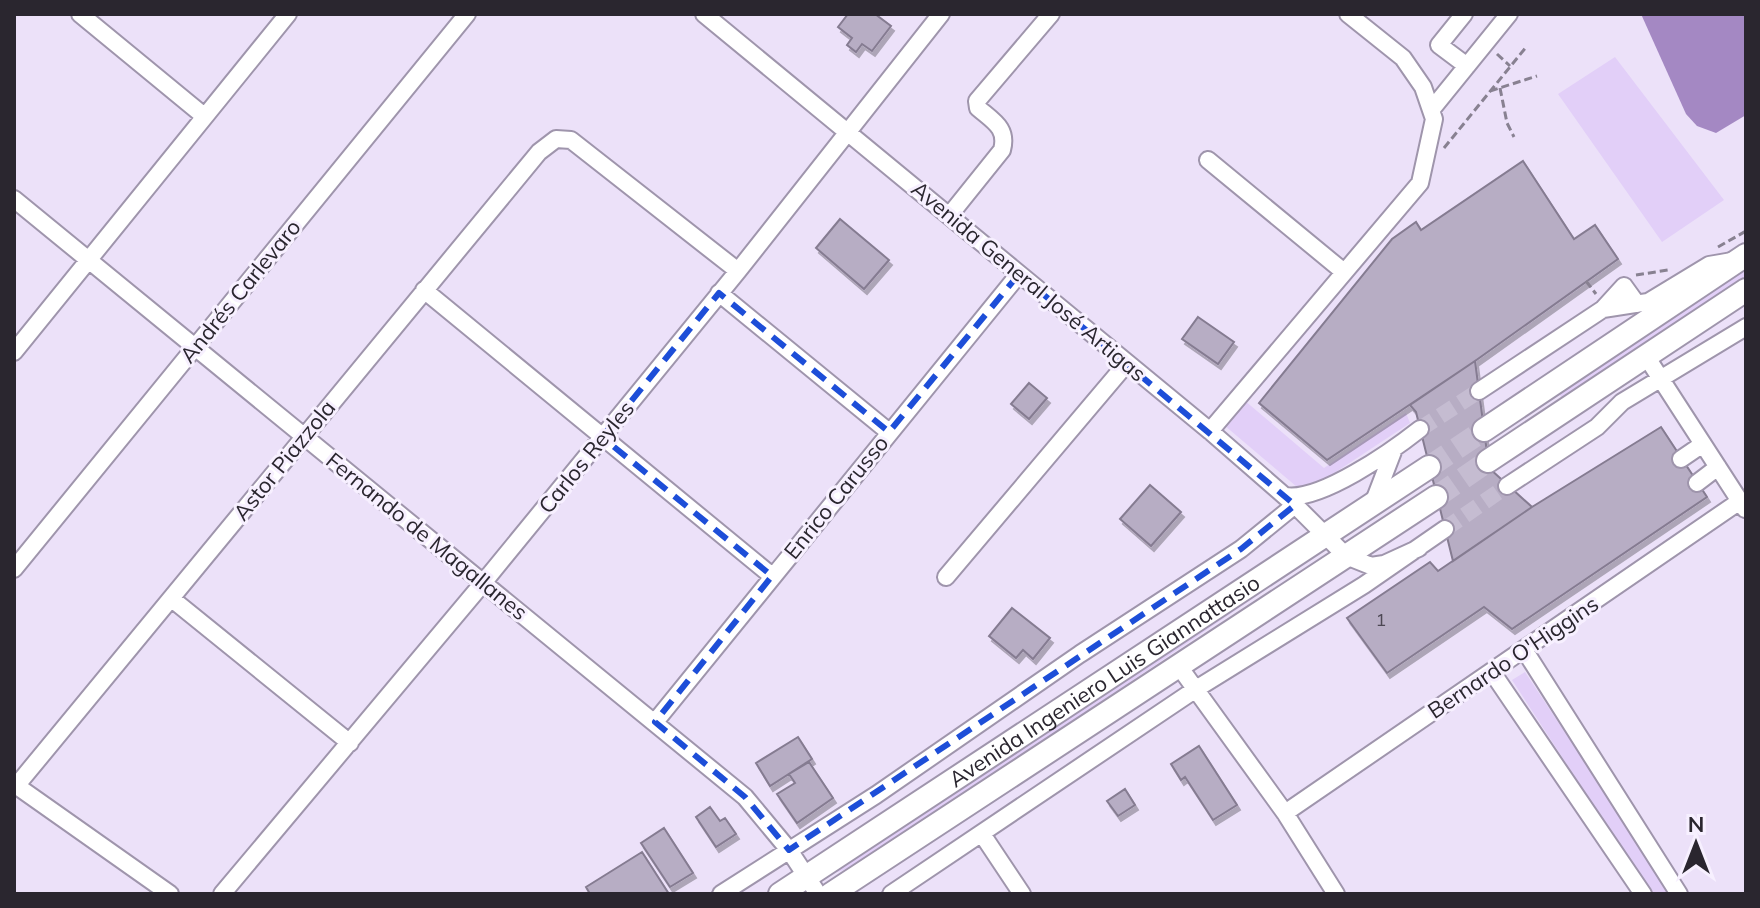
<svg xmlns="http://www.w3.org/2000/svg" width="1760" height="908" font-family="Mulish,sans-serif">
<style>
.green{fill:#e2cff8}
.water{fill:#a488c3}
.building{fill:#b7adc4;stroke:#857b91;stroke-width:2;filter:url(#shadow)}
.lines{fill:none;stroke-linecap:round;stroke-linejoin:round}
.minor-tunnel{stroke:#c5bcd1;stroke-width:16;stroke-dasharray:16 8;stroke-linecap:butt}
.major-tunnel{stroke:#c5bcd1;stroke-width:22;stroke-dasharray:22 11;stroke-linecap:butt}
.minor-casing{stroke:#9f95ac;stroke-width:20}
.major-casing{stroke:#9f95ac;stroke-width:26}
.path{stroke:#888191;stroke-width:3;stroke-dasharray:8 4;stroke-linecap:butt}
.minor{stroke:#fff;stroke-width:16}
.major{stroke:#fff;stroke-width:22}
.marked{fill:none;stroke:#1d4ed8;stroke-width:6;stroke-dasharray:16 10;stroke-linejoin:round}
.labels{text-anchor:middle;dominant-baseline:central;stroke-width:6;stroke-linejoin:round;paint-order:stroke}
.number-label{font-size:18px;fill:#4d4854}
.street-label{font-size:22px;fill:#2a262f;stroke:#f7f0ff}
</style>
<defs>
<filter id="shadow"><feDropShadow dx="3" dy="5" stdDeviation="0" flood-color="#0004"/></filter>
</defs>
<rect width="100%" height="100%" fill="#ece1f9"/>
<!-- green -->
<path class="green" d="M1615 57 1724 200 1662 242 1558 94Z
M1746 266V280L1563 401 1559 393Z
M1244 400 1324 468 1406 413 1410 423 1304 493 1224 425Z
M1311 552 1314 557 893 843C874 850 849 872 832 873L830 870Z
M1525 672 1672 894H1651L1512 680Z"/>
<!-- water -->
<path class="water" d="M1641 14H1746V115L1716 133 1697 126 1686 114Z"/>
<!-- building -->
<path class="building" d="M848 14H875L891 26 872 51 862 44 856 52 847 45 852 38 838 27Z
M1523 161 1574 239 1595 225 1618 259 1475 361 1327 460 1259 403 1392 239 1416 222 1421 230Z
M840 219 889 260 864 289 816 248Z
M1198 317 1234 342 1218 364 1182 339Z
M1475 361 1489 468 1532 507 1453 561 1416 412 1410 405Z
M1029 383 1047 398 1029 419 1011 404Z
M1661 427 1707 497 1512 629 1484 607 1387 673 1347 618 1430 562 1438 571 1532 507Z
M1150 485 1181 512 1151 546 1120 519Z
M1012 608 1050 638 1033 659 1023 650 1016 658 989 636Z
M798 737 812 759 770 786 756 763Z
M1199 746 1237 805 1213 820 1185 777 1181 780 1171 764Z
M809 762 833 798 797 823 777 794 795 783 789 774Z
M1125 789 1135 805 1118 816 1107 801Z
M710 807 720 821 725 818 736 834 716 847 696 817Z
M664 828 693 873 670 887 641 843Z
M642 852 669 894H590L586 887Z"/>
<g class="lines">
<!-- minor-tunnel -->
<path class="minor-tunnel" d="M1420 429 1479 391
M1445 529 1507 486"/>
<!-- major-tunnel -->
<path class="major-tunnel" d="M1429 467 1484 430
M1436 497 1488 461"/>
<!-- minor casing -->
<g class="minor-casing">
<path id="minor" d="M80 14 204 116
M704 14 1210 431 1295 505 1346 556 1371 566 1384 564 1419 548
M1464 14 1439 45 1467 66
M1432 109 1509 14
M1208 160 1344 272
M14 199 745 797 789 850 818 894
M949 216 1002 150C1008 128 993 121 978 108L977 101 1051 14
M424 290 772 576
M719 293 889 432
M1603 309 1624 286 1637 304
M14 352 288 14
M1646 356 1745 509
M1479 391 1603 309 1648 302 1709 265 1732 261
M1210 431 1420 183 1434 119 1423 87 1403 58 1348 14
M1681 459 1703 444
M1697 483 1718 467
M1507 486 1597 427 1622 402 1746 327
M1285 496C1320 502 1392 451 1420 429
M1374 501 1394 449
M14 569 467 14
M946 577 1127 363
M172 599 350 743
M1525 651 1679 894
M1178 665 1285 813 1336 894
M1492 672 1643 894
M655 722 1019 274
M14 784 170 894
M17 785 539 152 556 139 571 140 738 271
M1285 813 1740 501
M982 834 1022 894
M222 894 483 583 738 271 941 14
M721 894 876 795 1080 654 1241 549 1295 505
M891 894 1196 689 1364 585 1445 529"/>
</g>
<!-- major casing -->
<g class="major-casing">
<g id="major">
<path d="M1484 430 1746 255"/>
<path d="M1488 461 1746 290"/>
<path id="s1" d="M780 894 1429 467"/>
<path d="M831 894 1436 497"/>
</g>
</g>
<!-- path -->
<path class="path" d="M1497 54 1510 66
M1500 88 1507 123 1514 137
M1490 91 1537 76
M1444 148 1527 46
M1718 247 1746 231
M1636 275 1668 270
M1586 281 1596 294"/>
<!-- minor -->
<use href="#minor" class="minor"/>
<!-- major -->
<use href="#major" class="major"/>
</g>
<!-- marked area -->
<path class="marked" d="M1019 274 1295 505 1241 549 789 850 745 797 655 722 772 576 602 437 719 293 889 432Z"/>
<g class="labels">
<!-- number labels -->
<g class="number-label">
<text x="1381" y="619">1</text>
</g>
<!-- street labels -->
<g class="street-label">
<text transform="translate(1029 281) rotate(40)">Avenida General José Artigas</text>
<text transform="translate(240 291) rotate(-51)">Andrés Carlevaro</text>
<text transform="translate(586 457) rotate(-51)">Carlos Reyles</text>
<text transform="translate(284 460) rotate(-51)">Astor Piazzola</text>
<text transform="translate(836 497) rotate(-51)">Enrico Carusso</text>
<text transform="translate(427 536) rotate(39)">Fernando de Magallanes</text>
<text transform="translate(1513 657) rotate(-34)">Bernardo O'Higgins</text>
<text stroke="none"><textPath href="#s1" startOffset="388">Avenida Ingeniero Luis Giannattasio</textPath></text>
</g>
</g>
<!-- border -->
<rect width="1760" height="908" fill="none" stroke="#2a262f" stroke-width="32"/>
<!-- north arrow -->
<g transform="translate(1696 844)" stroke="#f7f0ff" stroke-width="6" paint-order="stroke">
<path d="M0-6L14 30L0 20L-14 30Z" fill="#2a262f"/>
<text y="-12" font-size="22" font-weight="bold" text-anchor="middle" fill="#2a262f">N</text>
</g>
</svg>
